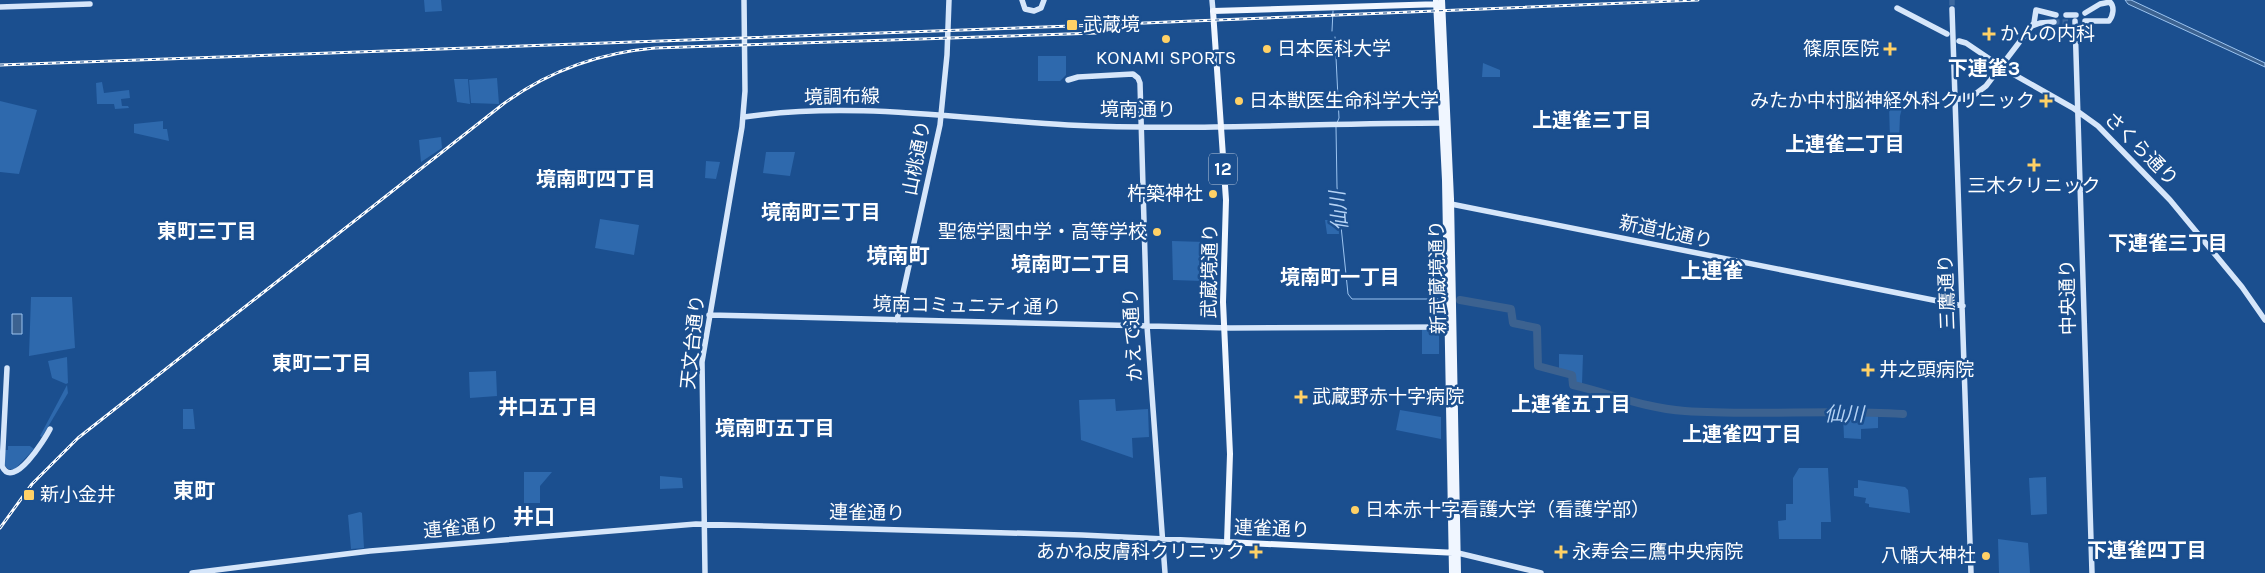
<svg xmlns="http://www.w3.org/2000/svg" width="2265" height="573" font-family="Karla,'Noto Sans JP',sans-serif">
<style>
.green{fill:#2e69ad}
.water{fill:#3c6290;stroke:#9cc4f0}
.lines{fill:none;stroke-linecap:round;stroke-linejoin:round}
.stream{stroke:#9cc4f0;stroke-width:1}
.river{stroke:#3c6290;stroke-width:8}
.secondary-tunnel{stroke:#3d69a0;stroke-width:5.5;stroke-dasharray:5.5 3;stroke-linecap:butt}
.secondary{stroke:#d6e6fa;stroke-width:5.5}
.primary{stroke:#f0f6ff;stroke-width:6}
.rail-casing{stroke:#fff;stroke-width:3}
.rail{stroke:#1b4f8f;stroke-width:1;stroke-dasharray:4;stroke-linecap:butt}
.poi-dot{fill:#ffd166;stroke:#1b4f8f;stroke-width:2}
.labels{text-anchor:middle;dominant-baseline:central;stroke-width:5;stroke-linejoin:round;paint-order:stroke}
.shield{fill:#1b4f8f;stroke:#bbcadd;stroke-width:1}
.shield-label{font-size:18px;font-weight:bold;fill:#fff}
.poi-label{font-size:19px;fill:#fff;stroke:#1b4f8f;text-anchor:start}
.street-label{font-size:19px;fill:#fff;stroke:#1b4f8f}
.neighbourhood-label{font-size:20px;font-weight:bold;fill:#fff;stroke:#1b4f8f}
.water-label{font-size:20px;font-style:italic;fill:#b5d3f5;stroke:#1b4f8f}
.quarter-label{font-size:21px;font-weight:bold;fill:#fff;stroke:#1b4f8f}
</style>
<rect width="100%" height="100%" fill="#1b4f8f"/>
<!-- green -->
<path class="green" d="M424 0H441L442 11 425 12Z
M1038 56H1066V75L1060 81H1038Z
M1483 63 1500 70V77H1482Z
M497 78 499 104 471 103 469 80Z
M454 79H468L470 104 457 102Z
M102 82 104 93 129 90 130 98 121 99 122 106H128L129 108 115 109 114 104H97L96 83Z
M0 101 37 110 19 174 0 172Z
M1889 105 1902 108 1900 116 1899 140H1890Z
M163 121V129H167L169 141 134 133V124Z
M441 137 442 148 421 162 419 140Z
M766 152H795L790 176 763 173Z
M706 161 720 162 716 179 705 178Z
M600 219 639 225 634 255 595 248Z
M1325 220H1338L1339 234H1327Z
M1172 241 1205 242 1203 281 1173 280Z
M31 297H72L75 348 29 356Z
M1422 330H1434L1439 335V354H1422Z
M1559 354 1583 355 1582 384 1573 382V373L1559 369Z
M67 357 68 383 66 384 52 378 48 361Z
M496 371 497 396 470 398 469 372Z
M67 385 68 393 42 437 40 436Z
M1115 399 1116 411 1148 409 1149 437 1132 438 1133 458 1081 440 1079 400Z
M183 409H193L195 429H183Z
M1400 410 1441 417V439L1396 430Z
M1843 414H1878V428L1861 429V439L1844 438Z
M8 446H30L34 449 15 469H8L4 465 5 450H8Z
M1799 468H1828L1831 522H1821V539H1779L1778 521 1786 520V504H1793V478Z
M524 472H552L540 486V503H524Z
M660 476 682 478 683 488 660 489Z
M2046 477 2047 514 2031 515 2029 478Z
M1858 480 1905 487 1908 490 1910 513 1869 507V504L1865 503 1866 498 1854 496V488H1858Z
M360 512 362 513 364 548 351 549 348 515Z
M1998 539 2028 543 2030 573H1999Z"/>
<!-- water -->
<path class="water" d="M2125 0H2131L2265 63V67L2128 4Z
M12 314H22V334H12Z"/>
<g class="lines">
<!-- stream -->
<path class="stream" d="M1332 31 1333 11
M1335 37 1339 118 1337 123
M1336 127 1337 187 1348 294 1352 299H1438"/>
<!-- river -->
<path class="river" d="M1460 300 1511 309 1513 323 1537 328 1538 366 1572 375 1573 385C1612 394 1644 408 1685 411 1757 416 1830 409 1903 414"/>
<!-- secondary-tunnel -->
<path class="secondary-tunnel" d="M1952 0V9
M2054 22H2070"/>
<!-- secondary -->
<path class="secondary" d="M1022 0 1025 9 1034 11 1041 8 1044 0
M1212 0 1213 11
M0 7 90 4
M1897 8 1947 34
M1952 9 1971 573
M2066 15H2076
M2075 21 2092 573
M2085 21H2109C2113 16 2115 7 2110 2L2100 4 2085 13
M2032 26 2040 23 2054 22
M1959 41 1966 43 2006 70 2073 108 2098 126 2170 200 2242 287 2265 320
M1068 80 1078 77 1133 74 1138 78 1140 83 1147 326 1165 573
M1955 100 1974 95 1986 86 2034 23 2036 10 2056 15
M744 117C852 101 959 119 1068 125 1193 131 1320 123 1445 123
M1451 204 1963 306
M709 315 1230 328 1452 327
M897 320 940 125 947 55 949 0
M7 368 2 466C13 491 45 439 50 429
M1458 553 1541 573
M192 573 370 551 696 524 1082 535 1227 542
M705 573 702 362 742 127 745 91 744 0"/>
<!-- primary -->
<path class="primary" d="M1442 0 1451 199 1458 573
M1436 1 1445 180 1452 573
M1442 4 1213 11 1226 200 1223 302 1230 454 1227 542 1458 553"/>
<!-- rail casing -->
<g class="rail-casing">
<path id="rail" d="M0 65 1072 26 1698 0
M0 528 32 484 78 438 502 105C548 71 597 53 655 48L1097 33"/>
</g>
<!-- rail -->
<use href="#rail" class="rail"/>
</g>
<!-- markers -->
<g class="poi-dot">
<rect x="1066" y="19" width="12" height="12" rx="2.5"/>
<path d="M1986.5 26.5h5v5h5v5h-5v5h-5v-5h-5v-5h5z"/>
<circle cx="1166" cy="39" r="5"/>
<circle cx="1267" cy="49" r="5"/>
<path d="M1887.5 41.5h5v5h5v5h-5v5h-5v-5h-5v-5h5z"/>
<circle cx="1239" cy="101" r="5"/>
<path d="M2043.5 93.5h5v5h5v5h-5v5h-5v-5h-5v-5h5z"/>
<path d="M2031.5 157.5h5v5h5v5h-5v5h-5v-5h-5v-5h5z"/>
<circle cx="1213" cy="194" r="5"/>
<circle cx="1157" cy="232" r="5"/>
<path d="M1865.5 362.5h5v5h5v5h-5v5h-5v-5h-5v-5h5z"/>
<path d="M1298.5 389.5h5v5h5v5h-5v5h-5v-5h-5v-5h5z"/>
<rect x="23" y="489" width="12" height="12" rx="2.5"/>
<circle cx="1355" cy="510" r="5"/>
<path d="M1253.5 544.5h5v5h5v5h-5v5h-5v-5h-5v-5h5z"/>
<path d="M1558.5 544.5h5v5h5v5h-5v5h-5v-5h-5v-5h5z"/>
<circle cx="1986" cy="556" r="5"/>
</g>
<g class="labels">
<!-- shield labels -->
<rect class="shield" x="1209" y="153.5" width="28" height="31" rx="4"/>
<g class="shield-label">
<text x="1223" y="169">12</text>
</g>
<!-- poi labels -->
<g class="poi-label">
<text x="1083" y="25">武蔵境</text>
<text x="2000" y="34">かんの内科</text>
<text x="1277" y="49">日本医科大学</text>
<text x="1879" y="49" text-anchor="end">篠原医院</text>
<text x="1166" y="58" text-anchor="middle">KONAMI SPORTS</text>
<text x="1249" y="101">日本獣医生命科学大学</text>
<text x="2035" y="101" text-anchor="end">みたか中村脳神経外科クリニック</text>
<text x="2034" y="186" text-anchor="middle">三木クリニック</text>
<text x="1203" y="194" text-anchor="end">杵築神社</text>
<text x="1147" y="232" text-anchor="end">聖徳学園中学・高等学校</text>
<text x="1879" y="370">井之頭病院</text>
<text x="1312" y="397">武蔵野赤十字病院</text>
<text x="40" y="495">新小金井</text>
<text x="1365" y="510">日本赤十字看護大学（看護学部）</text>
<text x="1245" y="552" text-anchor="end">あかね皮膚科クリニック</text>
<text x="1572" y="552">永寿会三鷹中央病院</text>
<text x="1976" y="556" text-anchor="end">八幡大神社</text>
</g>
<!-- street labels -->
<g class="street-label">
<text transform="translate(842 97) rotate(-1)">境調布線</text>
<text x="1138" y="110">境南通り</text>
<text transform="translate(2141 149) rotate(45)">さくら通り</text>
<text transform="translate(917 158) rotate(-79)">山桃通り</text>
<text transform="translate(1666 232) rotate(12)">新道北通り</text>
<text transform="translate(1210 271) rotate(-89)">武蔵境通り</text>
<text transform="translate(1438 277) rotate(-91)">新武蔵境通り</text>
<text transform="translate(1947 292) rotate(-92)">三鷹通り</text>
<text transform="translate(2068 297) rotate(-91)">中央通り</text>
<text transform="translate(967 306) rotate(1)">境南コミュニティ通り</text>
<text transform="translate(1133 335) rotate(-93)">かえで通り</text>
<text transform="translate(693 342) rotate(-84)">天文台通り</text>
<text transform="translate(867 513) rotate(1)">連雀通り</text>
<text transform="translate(461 528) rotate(-5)">連雀通り</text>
<text transform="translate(1272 529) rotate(2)">連雀通り</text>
</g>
<!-- neighbourhood labels -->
<g class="neighbourhood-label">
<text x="1984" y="68">下連雀3</text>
<text x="1592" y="120">上連雀三丁目</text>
<text x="1845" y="144">上連雀二丁目</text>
<text x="596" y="179">境南町四丁目</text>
<text x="821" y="212">境南町三丁目</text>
<text x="207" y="231">東町三丁目</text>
<text x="2168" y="243">下連雀三丁目</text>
<text x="1071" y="264">境南町二丁目</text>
<text x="1340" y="277">境南町一丁目</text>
<text x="322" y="363">東町二丁目</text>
<text x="1571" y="404">上連雀五丁目</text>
<text x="548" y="407">井口五丁目</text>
<text x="775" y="428">境南町五丁目</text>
<text x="1742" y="434">上連雀四丁目</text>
<text x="2147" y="550">下連雀四丁目</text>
</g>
<!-- water labels -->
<g class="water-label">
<text transform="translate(1339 211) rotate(-95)">仙川</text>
<text x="1844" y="414">仙川</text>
</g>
<!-- quarter labels -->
<g class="quarter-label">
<text x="898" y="256">境南町</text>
<text x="1712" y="271">上連雀</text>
<text x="194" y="491">東町</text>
<text x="534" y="517">井口</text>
</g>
</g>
</svg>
